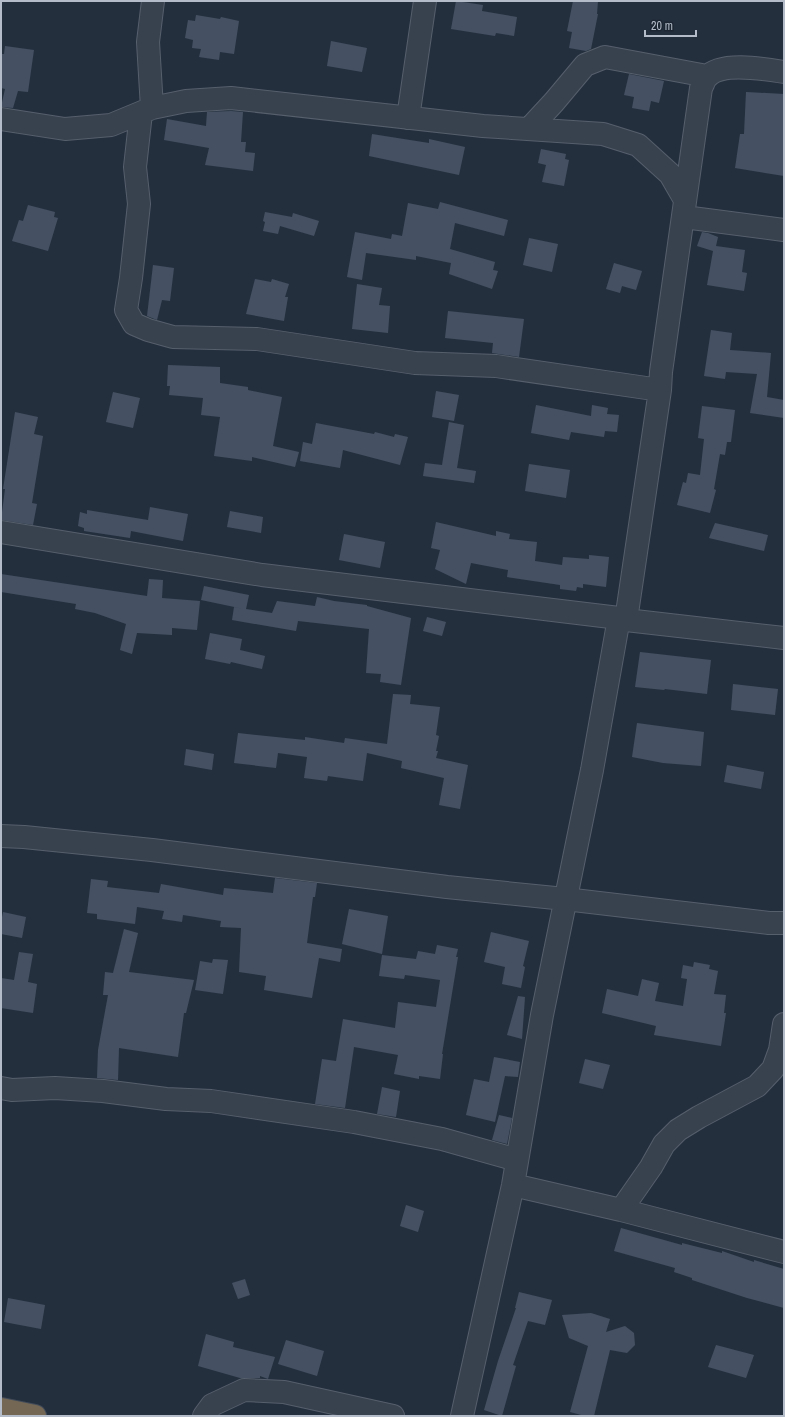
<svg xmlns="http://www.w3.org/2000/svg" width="785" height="1417" font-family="'Archivo Narrow',sans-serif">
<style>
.building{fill:#455162}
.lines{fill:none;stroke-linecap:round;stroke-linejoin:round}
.minor-casing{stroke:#565f6c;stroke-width:24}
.highway-casing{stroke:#434c59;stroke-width:24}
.minor{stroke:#38414e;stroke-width:22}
.highway{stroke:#746855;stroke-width:22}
</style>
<rect width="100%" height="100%" fill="#242f3e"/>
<!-- building -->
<path class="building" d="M456 1 483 5 482 11 517 17 514 36 496 33 495 36 451 29Z
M573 1H598L597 14H598L591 49 586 51 569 48 572 32 567 31Z
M196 15 220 19 221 17 239 21 234 54 220 52 219 60 199 57 201 49 192 48 193 40 185 38 188 20 195 21Z
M331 41 367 48 362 72 327 66Z
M5 46 34 50 28 92 18 91 13 108 1 107 5 89 1 88V54H4Z
M629 74 664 81 659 103 651 101 649 111 632 108 634 97 624 95Z
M746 92 784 94V176L735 168 740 134H744Z
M231 111 243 112 241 142H246L245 152 255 153 253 171 205 165 209 148 164 140 167 119 206 126 207 112Z
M372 134 429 143V139L465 147 459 175 369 156Z
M541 149 566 154 565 159 569 160 564 186 542 182 546 165 538 163Z
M440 202 508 220 504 236 455 223 450 249 495 262 493 270 498 271 492 289 449 274 451 263 416 256V260L366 253 362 280 347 277 355 232 391 239 392 234 402 236 408 203 438 209Z
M28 205 55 212 54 217 58 218 48 251 12 241 19 220 23 221Z
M265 212 292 217 293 213 319 221 314 236 280 226 278 234 263 231 265 222 263 221Z
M702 232 708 233 718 237 716 246 745 250 742 272 747 273 744 291 707 285 713 251 697 246Z
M529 238 558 244 552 272 523 265Z
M614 263 642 271 636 290 622 286 620 293 606 289Z
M153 265 174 268 170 301 162 300 157 320 147 316Z
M255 279 271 282 272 279 289 284 285 297H288L284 321 246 314Z
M357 284 382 288 379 305 390 306 388 333 352 329Z
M448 311 524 319 519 357 492 353 493 343 445 338Z
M711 330 732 333 730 350 771 353 767 397 784 400V418L750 413 757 374 726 372 725 379 704 376Z
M168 365 220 367V383L248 387V390L282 397 273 446 299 452 295 467 252 457V461L214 456 220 417 201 415 203 398 169 395 170 386H167Z
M436 391 459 395 454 421 432 417Z
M113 392 140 398 133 428 106 422Z
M536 405 591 416 592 405 608 408 607 414 619 415 617 432 605 431 604 437 571 432 569 440 531 433Z
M702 406 735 410 731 442H727L725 455 720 454 714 489 716 490 710 513 677 505 683 482 686 483 688 473 700 475 704 439 698 438Z
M15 412 38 417 34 434 43 436 32 503 37 504 33 525 1 520 5 489H3Z
M449 422 464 425 457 468 476 471 474 483 423 476 425 463 442 465Z
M316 423 374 434 375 432 394 437 395 434 408 437 400 465 343 450 340 468 300 461 303 442 312 444Z
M529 464 570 470 566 498 525 491Z
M150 507 188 514 183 541 131 531 130 538 84 531V528L78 526 80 512 87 514V510L148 520Z
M230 511 263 517 261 533 227 527Z
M436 522 496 536V531L510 534 509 539 537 542 535 561 562 565 563 557 589 559V555L609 557 606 587 583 584V588L577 587 576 591 560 589V585L507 577 508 570 471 563 466 584 435 569 440 550 431 548Z
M715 523 768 535 764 551 709 538Z
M344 534 385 542 380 568 339 560Z
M1 574 147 596 149 579 163 580 162 598 200 601 197 630 172 628V635L137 633 132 654 120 650 126 624 95 613 75 609 76 604 1 592Z
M204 586 249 595 246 609 272 613 277 601 315 606 317 597 334 601 367 605V606L411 618 401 685 380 682 381 674 366 673 369 629 298 621 296 631 232 620 234 607 244 609 201 600Z
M427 617 446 622 442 636 423 631Z
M210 633 242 639 240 650 265 656 262 669 231 662 230 664 205 659Z
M640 652 711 660 707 694 665 689 664 690 635 687Z
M733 684 778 689 775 715 731 710Z
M393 694 411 695 410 704 440 707 436 735 439 736 436 751H438L436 758 468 765 460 809 439 805 444 778 401 768 402 761 367 753 363 781 328 776 327 781 304 778 307 757 278 753 276 768 234 763 238 733 305 740V737L344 743 345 738 387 744Z
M637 723 704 732 701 766 663 763 632 757Z
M186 749 214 754 212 770 184 765Z
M727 765 764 772 761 789 724 782Z
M275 878 317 883 315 897H313L307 943 342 949 340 962 319 958 312 998 264 990 266 976 239 972 241 928 220 927 221 921 183 915 182 922 162 919 164 911 137 907 135 924 97 919V914L87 913 91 879 108 881 107 887 159 893 161 884 223 895 224 888 273 893Z
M349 909 388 916 382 954 342 944Z
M3 912 26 917 22 938 1 934V922Z
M124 929 138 933 129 972 194 980 186 1013H184L178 1057 119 1048 118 1080 97 1078 98 1050 108 995H103L105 972 113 973Z
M491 932 529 941 523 966 525 967 521 988 502 984 505 967 484 962Z
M437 945 458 949 456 957H458L442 1054H443L440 1079 419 1076V1079L394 1074 398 1055 354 1047 345 1108 315 1104 322 1059 336 1061 343 1019 395 1028 398 1002 436 1007 440 980 405 975 404 979 379 976 382 955 416 959 418 951 435 954Z
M19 952 33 954 28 982 37 984 33 1013 1 1008V978L14 980Z
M213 959 228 960 223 994 195 990 200 961 212 963Z
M694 962 710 965 709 969 718 971 714 994 726 995 724 1013H726L721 1046 654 1035 656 1026 602 1013 607 989 638 996 642 979 659 983 655 1001 683 1006 687 979 681 978 683 965 693 967Z
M518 996 525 997 522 1039 507 1035Z
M494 1057 520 1062 518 1077 505 1076 495 1122 466 1115 474 1079 489 1082Z
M585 1059 610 1065 603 1089 579 1083Z
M382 1087 400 1091 396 1117 377 1114Z
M499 1115 512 1118 507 1144 492 1140Z
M406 1205 424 1211 418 1232 400 1226Z
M621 1228 682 1245V1243L722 1253V1251L754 1262V1260L784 1269V1308L747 1298 692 1280V1278L674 1272 675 1268 614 1251Z
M245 1279 250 1295 238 1299 232 1283Z
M519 1292 552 1300 545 1325 528 1321 513 1365 516 1366 502 1416 484 1410 498 1361 516 1308H515Z
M8 1298 45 1305 41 1329 4 1322Z
M591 1313 610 1319 606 1332 625 1326 634 1333 635 1345 627 1353 610 1350 594 1416H585L570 1412 588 1346 569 1338 562 1315Z
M206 1334 234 1342 233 1347 275 1357 268 1379 260 1376V1378H240L198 1366Z
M286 1340 324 1351 317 1376 278 1364Z
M716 1345 754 1355 746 1378 708 1367Z"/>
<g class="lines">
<!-- minor casing -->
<g class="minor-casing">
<path id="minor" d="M152 108 148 42 153 1
M141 113 135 167 139 204 131 278 126 310 134 324 148 330 173 337 257 339 415 363 496 366 660 390
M408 118 425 1
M1 119 65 129 111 125 152 108 186 101 231 98 483 126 603 134 638 145 670 174 685 200
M529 129 554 102 585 65 605 57 707 76
M684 217 784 230
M1 532 262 575 619 618 626 620 784 638
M626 620 660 390 661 372C675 277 687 183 701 88 703 85 704 80 707 77 721 61 765 69 784 72
M1 836 24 837 152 850 447 887 565 899 769 923H784
M1 1088 12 1090 55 1088 103 1091 166 1099 211 1101 354 1122 442 1139 517 1160
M513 1185 621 1210 784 1252
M621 1210 651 1167 664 1144 678 1130 699 1117 757 1086 773 1069 780 1050 784 1024
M204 1416 212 1405 244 1390 284 1392 393 1416
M462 1416 513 1185 542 1015 592 770 619 618"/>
</g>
<!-- highway casing -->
<g class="highway-casing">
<path id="highway" d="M1 1409 35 1416"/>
</g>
<!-- minor -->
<use href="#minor" class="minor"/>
<!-- highway -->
<use href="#highway" class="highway"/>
</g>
<!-- border -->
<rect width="785" height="1417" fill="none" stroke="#b4bcc9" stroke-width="4"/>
<!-- scale -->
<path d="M645 30v6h51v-6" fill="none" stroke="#b4bcc9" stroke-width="2"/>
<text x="651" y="30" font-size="12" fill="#b4bcc9" stroke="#1d2633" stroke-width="3" paint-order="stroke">20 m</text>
</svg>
